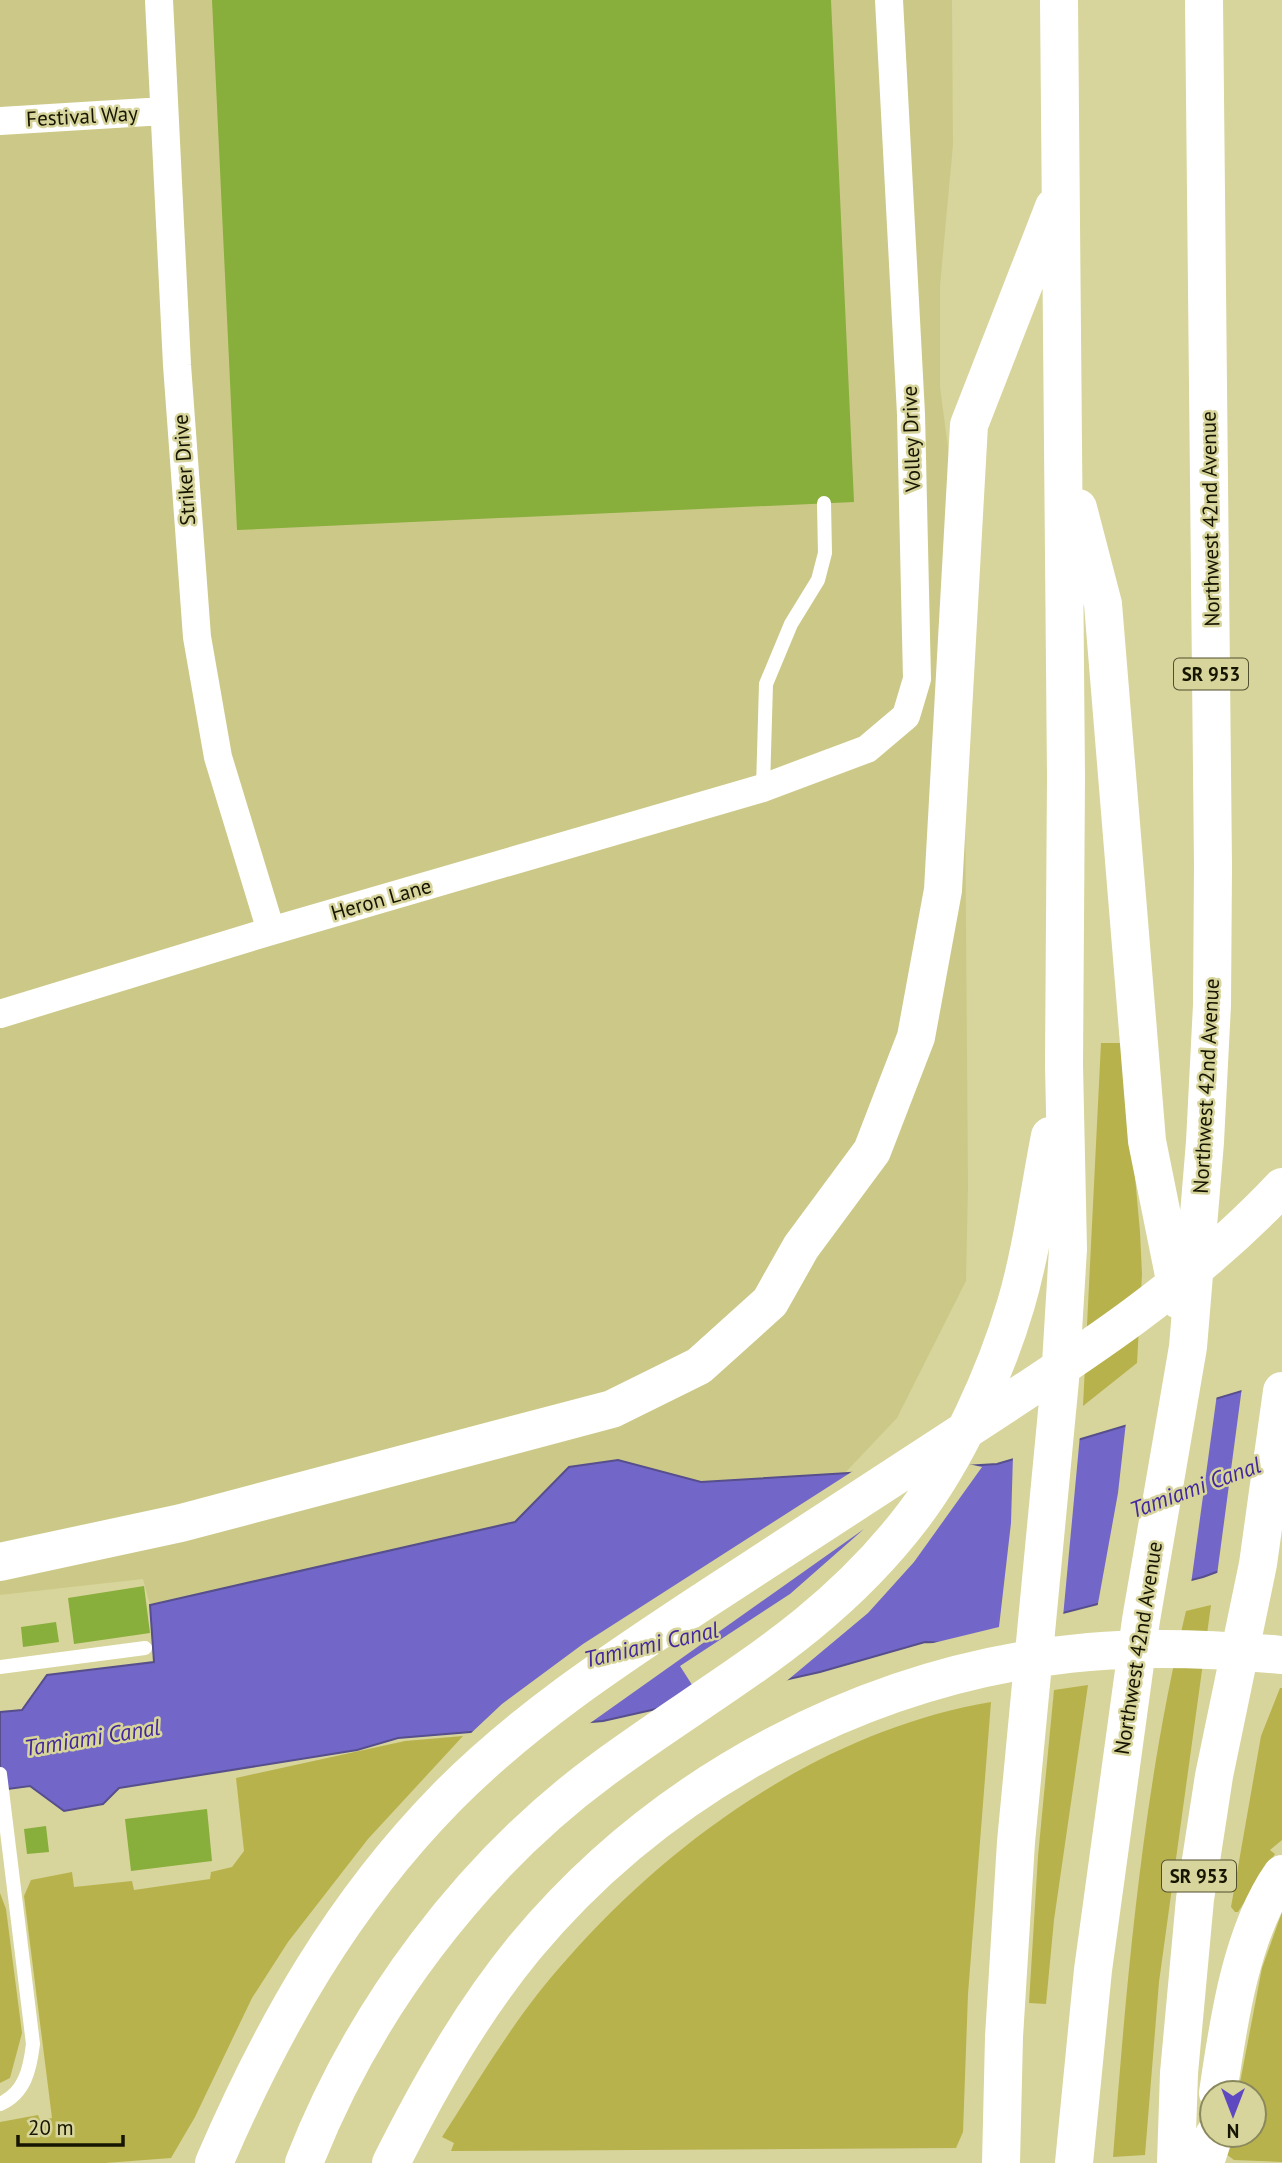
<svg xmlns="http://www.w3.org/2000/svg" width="1282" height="2163" font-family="'PT Sans',sans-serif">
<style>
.built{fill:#ccc988}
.green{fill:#b8b24c}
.water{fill:#7267c9;stroke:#564e8d;stroke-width:2}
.pier{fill:#d7d59b}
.building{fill:#88ae3c}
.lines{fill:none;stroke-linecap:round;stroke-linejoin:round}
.lane{stroke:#fff;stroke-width:14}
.street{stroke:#fff;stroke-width:28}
.highway{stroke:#fff;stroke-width:38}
.labels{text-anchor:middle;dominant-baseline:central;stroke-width:5;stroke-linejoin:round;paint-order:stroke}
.shield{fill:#d7d59b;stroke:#504f2f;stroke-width:2}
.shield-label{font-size:19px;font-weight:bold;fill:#161501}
.street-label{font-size:21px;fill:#161501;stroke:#d7d59b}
.water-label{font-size:23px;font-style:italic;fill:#43279d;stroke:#d7d59b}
</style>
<rect width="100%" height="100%" fill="#d7d59b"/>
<!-- built -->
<path class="built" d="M0 0H952L953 145 940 286V387L951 470 963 522 968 1186 966 1281 897 1418 843 1475 701 1482 618 1460 569 1467 515 1522 150 1605 143 1579 0 1595Z"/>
<!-- green -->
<path class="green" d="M1101 1043H1123L1140 1232 1142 1274 1137 1363 1083 1406Z
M1211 1605 1159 1982 1145 2155 1113 2157C1127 1974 1143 1789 1186 1611Z
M1088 1685 1054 1920 1046 2004 1029 2003 1038 1856 1054 1690Z
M1280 1688H1282V1840L1270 1850 1275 1854 1238 1912H1235L1231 1907 1261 1736Z
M991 1702 968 1994 963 2132 956 2148 451 2151 454 2143 442 2137C481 2076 518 2013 567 1959 675 1836 826 1730 991 1702Z
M463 1736 368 1839 288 1942 252 1998 195 2117 171 2158 105 2163H0V2122L38 2115 40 2120 52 2118 24 1896 31 1880 72 1872 74 1887 132 1881 134 1890 210 1879 211 1872 232 1867 244 1851 236 1778 405 1741Z
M0 1893 6 1909 22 2033 10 2078 0 2083Z
M1282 1912V2162L1234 2160 1226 2154 1230 2135H1254V2093H1238L1262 1968Z"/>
<!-- water -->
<path class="water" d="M1282 1379V1548L1203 1577 946 1643 925 1642 820 1672 603 1721 398 1738 357 1750 119 1788 103 1804 64 1811 30 1786 0 1790V1712L22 1710 47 1675 154 1662 150 1605 515 1522 569 1467 618 1460 701 1482 997 1464Z"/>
<!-- pier -->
<path class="pier" d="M1282 1376V1552L1217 1575 1242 1387Z
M1217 1394 1191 1584 1097 1609 1118 1493 1126 1422Z
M1080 1435 1063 1617H1067L947 1646 925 1645 999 1627 1011 1523 1013 1455Z
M964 1463 982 1467 914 1562 868 1613 783 1684 703 1702 680 1666 790 1594 864 1529 586 1726 469 1735 502 1704 583 1644 853 1471Z"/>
<!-- building -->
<path class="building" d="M212 0H831L854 502 237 530Z
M144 1586 150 1633 74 1644 68 1598Z
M56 1622 59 1642 23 1647 21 1627Z
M207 1809 212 1861 131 1871 125 1819Z
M46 1826 49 1852 27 1854 24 1829Z"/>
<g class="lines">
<!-- lane -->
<path class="lane" d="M763 788 766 684 791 624 818 580 825 553 824 503
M0 1667 145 1648
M0 1774 33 2044C30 2069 25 2093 0 2104"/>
<!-- street -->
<path class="street" d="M159 0 177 365 197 637 218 757 271 931
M0 121 164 111
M0 1014 271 931 763 788 867 749 906 716 917 679 911 414 889 0"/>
<!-- highway -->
<path class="highway" d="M1078 508 1103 604 1147 1141 1179 1300
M0 1562 181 1523 612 1409 699 1366 770 1302 801 1247 872 1151 916 1037 943 890 969 425 1054 207
M1218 2093C1228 2024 1241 1932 1282 1874
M214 2163C273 2026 342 1904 447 1797 522 1721 611 1662 699 1604 788 1545 878 1488 966 1430 1078 1357 1190 1285 1282 1187
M304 2163C363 2011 471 1866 603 1769 717 1685 824 1633 913 1516 957 1458 995 1375 1016 1304 1032 1249 1039 1192 1050 1136
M391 2163C429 2087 471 2013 525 1947 664 1780 872 1671 1089 1652 1153 1646 1217 1649 1282 1655
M1001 2163 1004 2037 1016 1842 1060 1380 1068 1249 1064 1065 1066 777 1059 0
M1074 2163 1093 1970 1141 1620 1188 1347 1205 1142 1212 1005 1213 866 1204 0
M1176 2163 1179 2073 1195 1899 1214 1776 1258 1564 1282 1391
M1205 2163 1214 2135"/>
</g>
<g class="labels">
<!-- shield labels -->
<g class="shield">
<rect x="1174" y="658.5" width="74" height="31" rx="5"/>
<rect x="1162" y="1860.5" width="74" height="31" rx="5"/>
</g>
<g class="shield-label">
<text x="1211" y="674">SR 953</text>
<text x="1199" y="1876">SR 953</text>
</g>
<!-- street labels -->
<g class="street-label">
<text transform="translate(82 116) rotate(-3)">Festival Way</text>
<text transform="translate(911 439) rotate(-92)">Volley Drive</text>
<text transform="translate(184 470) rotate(-94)">Striker Drive</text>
<text transform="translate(1210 519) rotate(-91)">Northwest 42nd Avenue</text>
<text transform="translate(381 899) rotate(-16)">Heron Lane</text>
<text transform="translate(1206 1086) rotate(-87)">Northwest 42nd Avenue</text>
<text transform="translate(1138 1648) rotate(-81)">Northwest 42nd Avenue</text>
</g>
<!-- water labels -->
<g class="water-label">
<text transform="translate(1195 1487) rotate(-20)">Tamiami Canal</text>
<text transform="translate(651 1644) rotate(-13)">Tamiami Canal</text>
<text transform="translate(92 1737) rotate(-9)">Tamiami Canal</text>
</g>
</g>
<!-- north arrow -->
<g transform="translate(1233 2114) rotate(180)"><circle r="33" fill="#d7d59b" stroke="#8a885d" stroke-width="2"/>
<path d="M0-5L12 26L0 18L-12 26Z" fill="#5e49c1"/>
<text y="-10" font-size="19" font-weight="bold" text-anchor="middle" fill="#161501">N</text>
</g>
<!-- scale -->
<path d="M18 2135v10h105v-10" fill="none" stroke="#161501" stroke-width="3.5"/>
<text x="28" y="2135" font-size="21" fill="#161501" stroke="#d7d59b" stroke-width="5" paint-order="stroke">20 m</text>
</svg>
